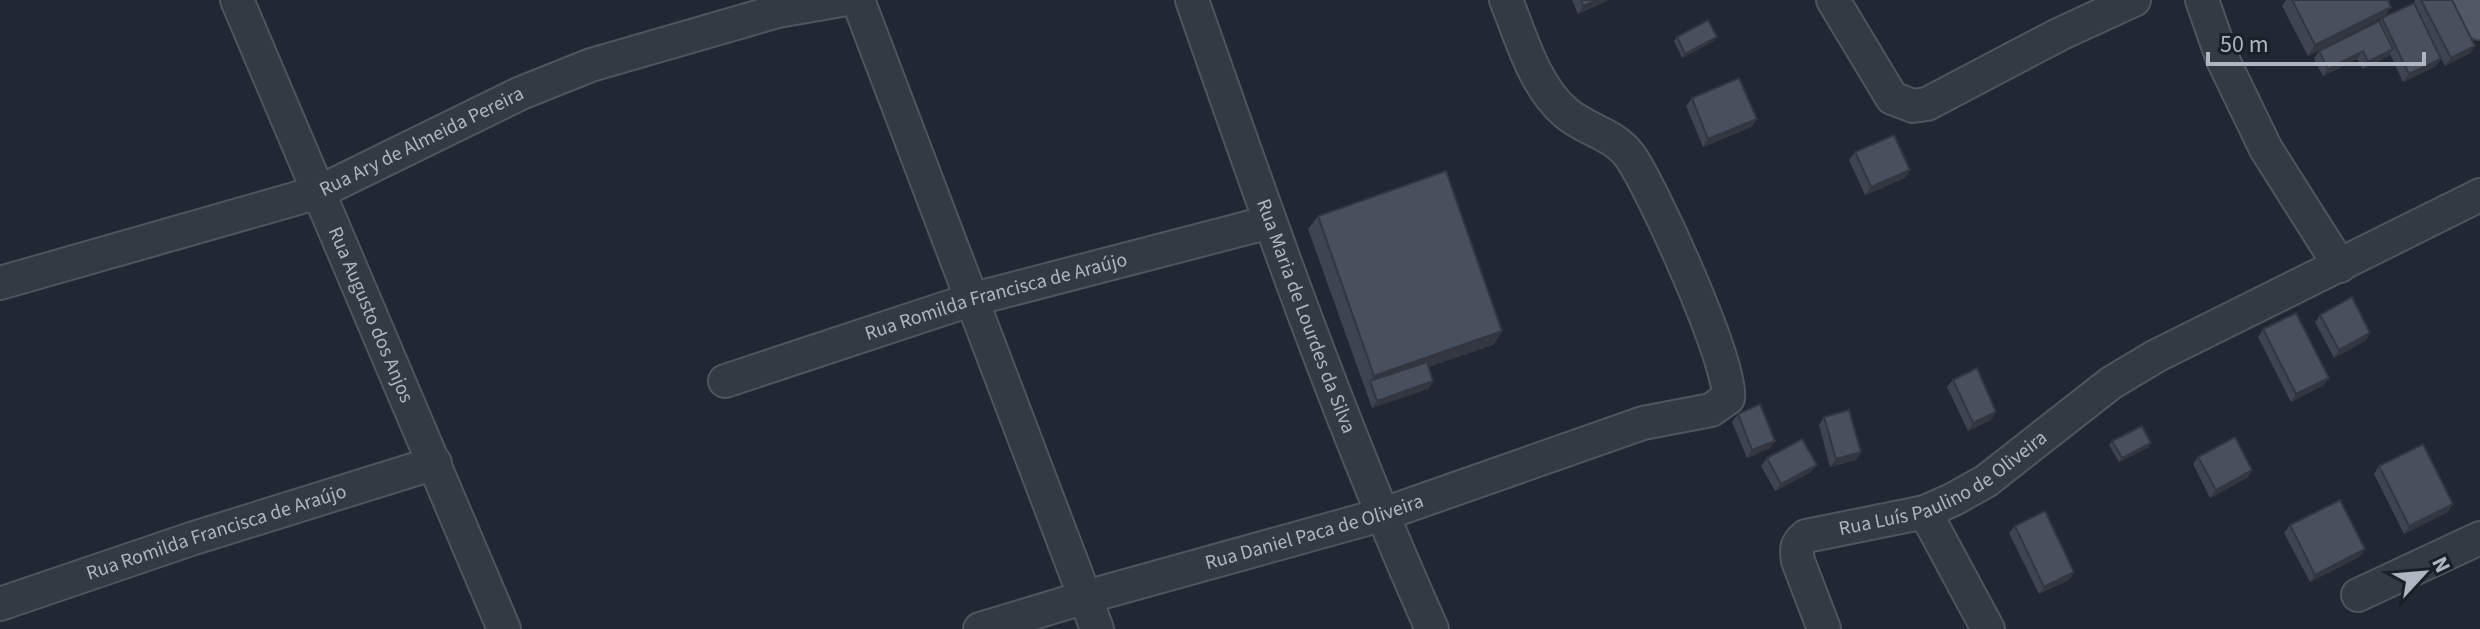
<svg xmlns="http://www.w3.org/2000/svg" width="2480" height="629" font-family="'Source Sans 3',sans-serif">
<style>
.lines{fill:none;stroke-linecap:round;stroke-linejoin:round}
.street-casing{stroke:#4f555f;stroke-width:36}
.primary-casing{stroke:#3e434e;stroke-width:48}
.street{stroke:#343a44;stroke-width:32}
.primary{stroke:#525964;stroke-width:44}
.wall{fill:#3e4450}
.shaded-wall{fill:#323741}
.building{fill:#484f5d;stroke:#323741;stroke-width:2}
.labels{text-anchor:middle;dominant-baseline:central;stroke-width:6;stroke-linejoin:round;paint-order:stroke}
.street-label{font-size:20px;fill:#afb5c1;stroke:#1a2029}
</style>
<rect width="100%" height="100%" fill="#212833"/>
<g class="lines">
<!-- street casing -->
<g class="street-casing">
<g id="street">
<path id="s1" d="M237 0 504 629"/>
<path d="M858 0 1097 629"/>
<path id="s2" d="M1192 0C1266 212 1340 424 1432 629"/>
<path d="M1833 0 1892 98 1913 106 1927 104 2060 34 2134 0"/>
<path d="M2202 0 2223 60 2266 149 2340 266"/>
<path id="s3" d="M0 283 319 192 521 93 591 65 778 11 841 0"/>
<path id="s4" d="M725 381 970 300 1270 222"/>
<path d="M1925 512 1988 629"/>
<path d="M2358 595 2480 538"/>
<path id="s5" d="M0 604 191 539 435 463"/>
<path id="s6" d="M980 629 1086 597 1381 515 1643 423 1711 410 1728 398C1734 367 1652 187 1630 156 1613 133 1585 130 1565 112 1534 85 1521 37 1506 0"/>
<path id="s7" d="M1824 629 1798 561C1796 549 1796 544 1806 536L1925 512 1954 499 1986 481 2111 383 2156 356 2480 195"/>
</g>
</g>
<!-- primary casing -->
<g class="primary-casing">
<path id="primary" d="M2471 0 2480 17"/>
</g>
<!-- street -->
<use href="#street" class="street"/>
<!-- primary -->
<use href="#primary" class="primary"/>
</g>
<!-- wall -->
<path class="wall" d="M1572 0H1609L1578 14Z
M2286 0H2388L2391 7 2384 17 2414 3 2415 0H2452L2475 46 2470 53 2445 66 2425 26 2441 59 2436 66 2403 82 2390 54 2387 57 2363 69 2357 59 2323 76 2314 59 2319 51 2380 21 2381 18 2308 56 2282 6Z
M1677 37H1717L1714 41 1682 58 1674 41Z
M1692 98 1757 119 1751 127 1703 147 1686 106Z
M1855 152 1910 170 1905 178 1865 195 1849 160Z
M1318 216 1502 331 1493 345 1428 367 1433 381 1428 389 1372 408 1308 229Z
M2320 315 2370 333 2365 341 2334 358 2315 322Z
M2263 329 2329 378 2324 385 2291 402 2258 337Z
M1953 380 1991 420 1968 431 1947 387Z
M1738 414 1770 448 1747 458 1732 422Z
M1824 417 1856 460 1830 467 1819 425Z
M2112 441 2149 447 2119 462 2109 445Z
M2198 457 2252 470 2247 478 2210 498 2193 464Z
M1767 458 1811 472 1775 491 1761 466Z
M2379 466 2448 512 2404 534 2374 474Z
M2290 525 2365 549 2359 557 2310 582 2284 533Z
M2015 526 2069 580 2039 594 2009 533Z"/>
<!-- shaded-wall -->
<path class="shaded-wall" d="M1597 0H1609L1578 14 1583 6Z
M2391 7 2383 17 2308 56 2315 45Z
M1717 37 1714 41 1682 58 1685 54Z
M2475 46 2470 53 2445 66 2451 58Z
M2393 49 2387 57 2363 69 2368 62Z
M2363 51 2357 59 2323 76 2328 69Z
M2441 59 2436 66 2403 82 2409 74Z
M1757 119 1751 127 1703 147 1708 139Z
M1910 170 1905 178 1865 195 1871 187Z
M1502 331 1493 345 1372 386 1370 381 1364 389 1374 376Z
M2370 333 2365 341 2334 358 2339 350Z
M2329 378 2324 385 2291 402 2296 394Z
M1433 381 1428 389 1372 408 1377 401Z
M1996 412 1991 420 1968 431 1973 423Z
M1775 441 1770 448 1747 458 1752 450Z
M2151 443 2149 447 2119 462 2122 458Z
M1861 452 1856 460 1830 467 1836 459Z
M1817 465 1811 472 1775 491 1781 484Z
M2252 470 2247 478 2210 498 2216 490Z
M2453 504 2448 512 2404 534 2409 526Z
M2365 549 2359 557 2310 582 2315 575Z
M2074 572 2069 580 2039 594 2044 587Z"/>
<!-- building -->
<path class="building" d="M1581 0H1597L1583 6Z
M2292 0H2388L2391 7 2315 45Z
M2421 0H2452L2475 46 2451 58Z
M2414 3 2441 59 2409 74 2382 18Z
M1708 20 1717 37 1685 54 1677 37Z
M2379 21 2393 49 2368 62 2363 51 2328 69 2319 51Z
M1739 78 1757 119 1708 139 1692 98Z
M1894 135 1910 170 1871 187 1855 152Z
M1446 171 1502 331 1374 376 1318 216Z
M2352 297 2370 333 2339 350 2320 315Z
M2296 313 2329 378 2296 394 2263 329Z
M1427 362 1433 381 1377 401 1370 381Z
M1977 368 1996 412 1973 423 1953 380Z
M1760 404 1775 441 1752 450 1738 414Z
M1849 410 1861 452 1836 459 1824 417Z
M2142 426 2151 443 2122 458 2112 441Z
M2235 437 2252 470 2216 490 2198 457Z
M1802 439 1817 465 1781 484 1767 458Z
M2423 444 2453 504 2409 526 2379 466Z
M2340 500 2365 549 2315 575 2290 525Z
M2045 511 2074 572 2044 587 2015 526Z"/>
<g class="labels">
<!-- street labels -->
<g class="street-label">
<text stroke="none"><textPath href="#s3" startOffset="446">Rua Ary de Almeida Pereira</textPath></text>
<text stroke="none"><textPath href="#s4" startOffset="284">Rua Romilda Francisca de Araújo</textPath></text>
<text stroke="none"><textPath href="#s1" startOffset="342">Rua Augusto dos Anjos</textPath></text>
<text stroke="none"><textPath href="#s2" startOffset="336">Rua Maria de Lourdes da Silva</textPath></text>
<text stroke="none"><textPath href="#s7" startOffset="250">Rua Luís Paulino de Oliveira</textPath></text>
<text stroke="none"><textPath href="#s6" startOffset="348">Rua Daniel Paca de Oliveira</textPath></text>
<text stroke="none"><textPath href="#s5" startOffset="228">Rua Romilda Francisca de Araújo</textPath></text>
</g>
</g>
<!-- north arrow -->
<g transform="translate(2424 573) rotate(64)" stroke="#1a2029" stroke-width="6" paint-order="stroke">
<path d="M0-6L14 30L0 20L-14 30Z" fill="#afb5c1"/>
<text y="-12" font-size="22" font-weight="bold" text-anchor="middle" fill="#afb5c1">N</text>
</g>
<!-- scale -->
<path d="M2208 52v12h216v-12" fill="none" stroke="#afb5c1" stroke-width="4"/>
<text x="2220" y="52" font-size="24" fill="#afb5c1" stroke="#1a2029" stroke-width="6" paint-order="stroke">50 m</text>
</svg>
